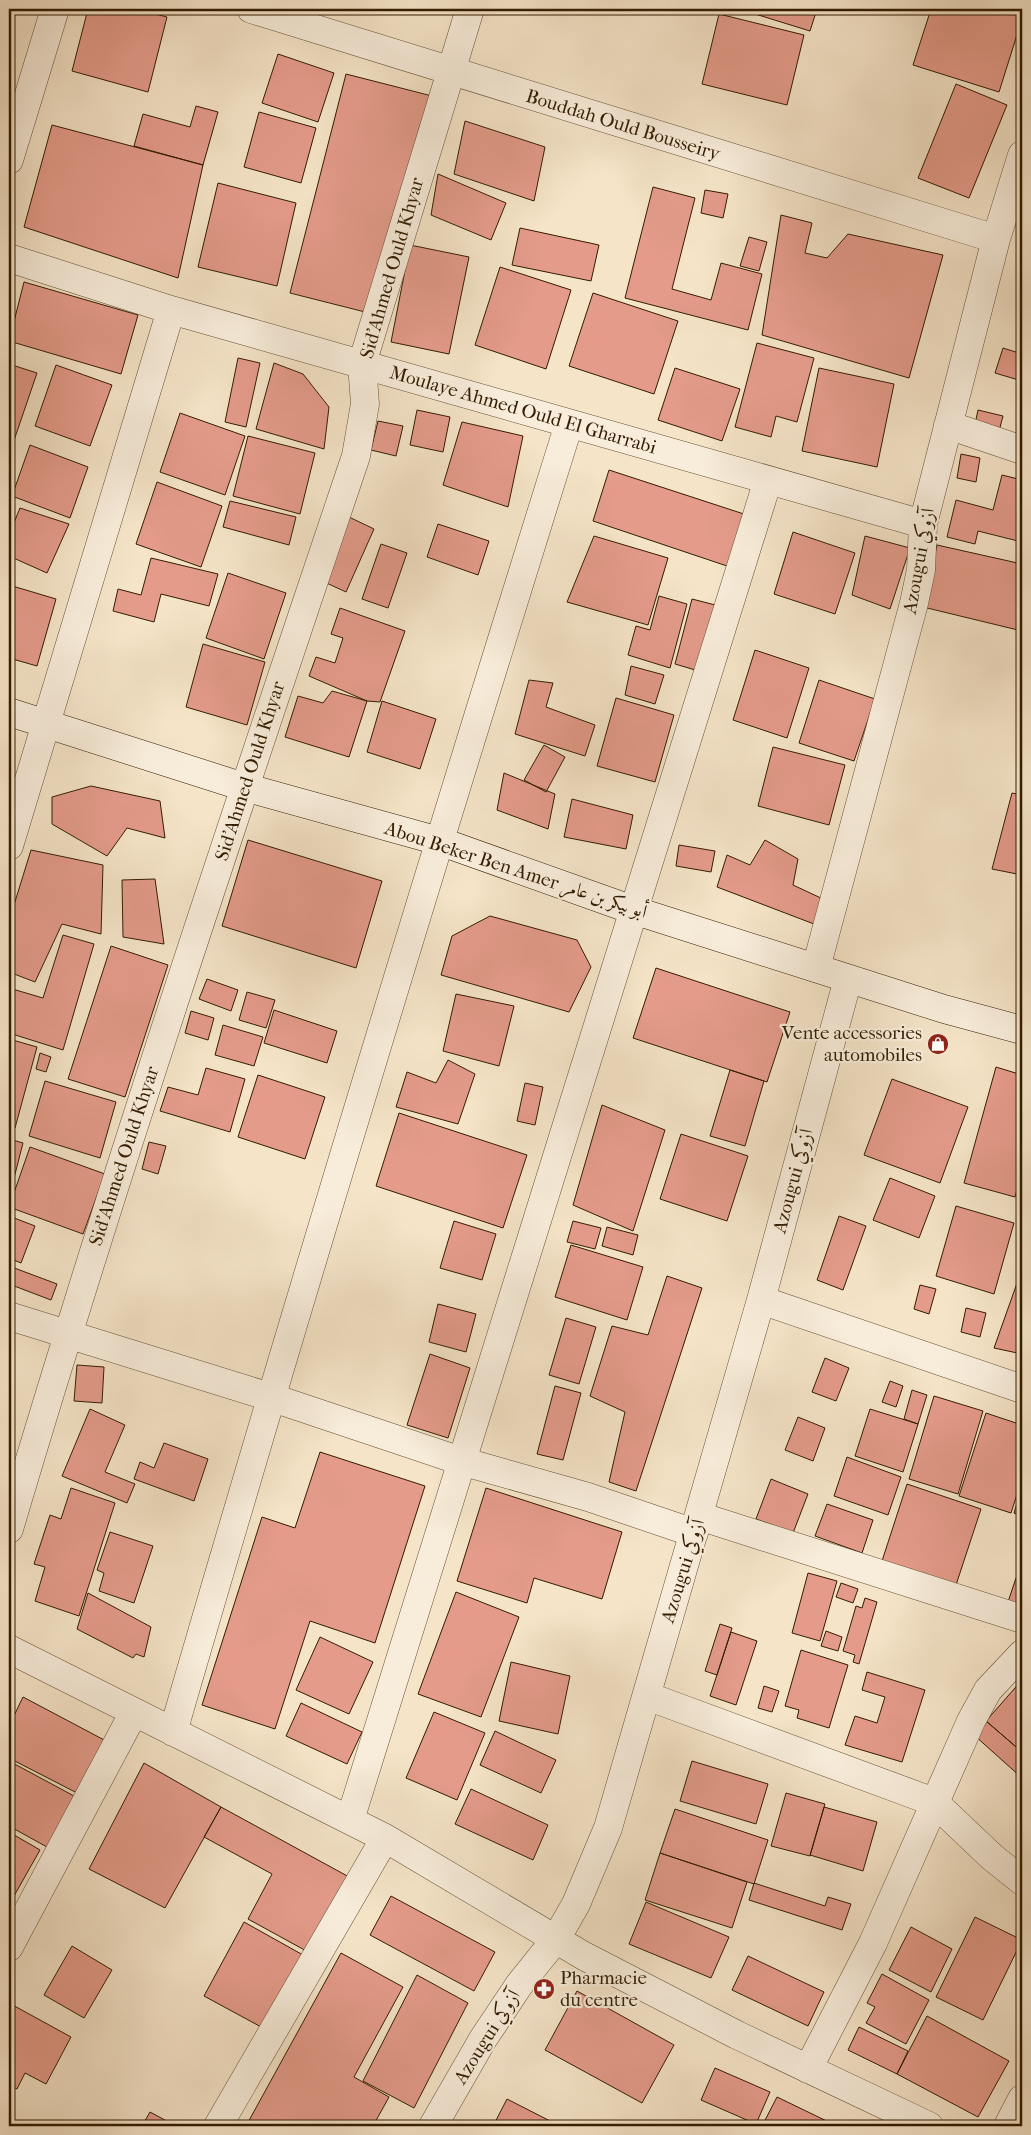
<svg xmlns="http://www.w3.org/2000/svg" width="1031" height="2135" font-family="'IM FELL French Canon',Amiri,serif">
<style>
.building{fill:#e49b8a;stroke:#331c01}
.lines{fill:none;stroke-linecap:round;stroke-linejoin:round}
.street-casing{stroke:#644e33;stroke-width:29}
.secondary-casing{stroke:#331c01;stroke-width:29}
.street{stroke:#f8eddb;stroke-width:28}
.secondary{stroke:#f8eddb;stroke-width:28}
.labels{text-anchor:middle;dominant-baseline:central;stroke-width:4.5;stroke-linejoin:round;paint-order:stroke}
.street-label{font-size:19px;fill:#331c01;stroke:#f8eddb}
.poi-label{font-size:19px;fill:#331c01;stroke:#f8eddb;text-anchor:end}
</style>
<rect width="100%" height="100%" fill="#f5e4c8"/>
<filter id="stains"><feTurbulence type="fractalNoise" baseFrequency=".004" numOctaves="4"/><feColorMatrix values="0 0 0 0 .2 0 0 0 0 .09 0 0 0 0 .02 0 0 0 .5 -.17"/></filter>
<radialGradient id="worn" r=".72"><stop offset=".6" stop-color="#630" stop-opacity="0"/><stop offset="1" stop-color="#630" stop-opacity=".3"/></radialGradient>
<!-- building -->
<path class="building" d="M88 9H136L167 17 148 92 72 71Z
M739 9H817L810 31Z
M931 9H1022V19L999 92 913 65Z
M719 14 804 35 787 105 702 84Z
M278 54 334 73 318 122 262 103Z
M346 74 432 96 424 126 420 125 373 314 290 293Z
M956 84 1007 105 969 198 918 178Z
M196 106 218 112 203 165 134 146 143 114 190 127Z
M259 112 316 128 301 183 244 167Z
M465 121 545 147 534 201 454 174Z
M52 125 203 165 178 278 24 227Z
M438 174 506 203 491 240 431 215Z
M218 183 296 203 277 286 198 267Z
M653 187 695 198 672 289 711 300 721 263 762 274 748 330 625 298Z
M705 190 728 194 723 218 701 213Z
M781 215 812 223 805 253 827 258 848 234 943 255 909 378 762 335Z
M520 228 599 245 591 281 512 265Z
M749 237 767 242 759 271 740 266Z
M410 245 469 257 449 354 391 342Z
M500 267 571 290 546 369 475 345Z
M24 282 138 315 121 374 9 341Z
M593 293 678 321 654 394 569 366Z
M757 343 814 358 797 422 776 416 771 437 735 427Z
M1003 348 1022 354V381L995 373Z
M238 358 260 363 246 427 225 422Z
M274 363 303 374 329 407 324 449 256 429Z
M9 364 37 373 9 455Z
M56 365 112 385 90 446 35 426Z
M675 368 740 389 722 441 658 420Z
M819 368 894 384 877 467 802 451Z
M417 410 450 417 443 452 410 445Z
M978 410 1003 416 998 435 974 429Z
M180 413 245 436 225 495 160 472Z
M378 421 403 426 396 456 371 450Z
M462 422 523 436 508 507 443 485Z
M248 436 315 453 300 514 233 496Z
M30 445 88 467 70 518 12 496Z
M961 454 980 458 976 482 957 478Z
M609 470 747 515 730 567 593 521Z
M1002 475 1022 480V542L978 531 975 544 947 537 956 500 993 510Z
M157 482 222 506 201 567 136 544Z
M230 501 296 517 289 545 223 527Z
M20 508 69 524 47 573 9 556V535Z
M349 517 374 529 346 592 320 580Z
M438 524 489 541 478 575 427 557Z
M793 532 855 553 835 614 774 594Z
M594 536 668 558 648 625 567 602Z
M865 536 910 548 890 609 852 595Z
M381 544 407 553 388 608 362 599Z
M937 545 1022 564V631L923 607Z
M151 558 218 574 209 606 161 594 154 622 113 611 118 589 141 595Z
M228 573 286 593 264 659 206 638Z
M9 585 56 599 37 666 9 658Z
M659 596 687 604 670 668 628 655 636 626 650 630Z
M692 599 723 607 702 672 675 664Z
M340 608 405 631 380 702 367 701 309 676 316 657 335 663 343 638 331 634Z
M203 644 265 662 247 725 186 707Z
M755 650 809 668 787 738 733 720Z
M631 666 664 675 655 704 625 695Z
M529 680 553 683 546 707 595 725 585 756 515 734Z
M819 680 875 699 854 761 799 743Z
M332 691 367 701 349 757 285 737 298 696 323 703Z
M616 698 674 715 655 782 597 766Z
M382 701 436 719 420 769 367 752Z
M544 745 565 757 546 792 524 780Z
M773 747 845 765 829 825 758 806Z
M504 773 555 794 548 829 497 810Z
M91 786 160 801 165 838 127 828 107 856 52 824V797Z
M1012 793 1022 795V875L992 869Z
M572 799 633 815 626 849 564 837Z
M248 840 382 881 356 968 222 926Z
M765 840 798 859 793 885 823 899 814 924 717 887 727 855 750 865Z
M679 845 715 851 711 872 676 866Z
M31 850 103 865 101 934 62 924 35 982 9 972V921Z
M155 879 164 944 123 937 122 880Z
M490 916 577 940 591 967 569 1012 441 975 452 936Z
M63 935 94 944 63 1050 9 1033V988L43 998Z
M111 946 168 965 125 1097 68 1079Z
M656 968 790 1012 767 1082 633 1038Z
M207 979 238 990 231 1011 199 999Z
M247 992 275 1000 266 1028 239 1020Z
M456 994 514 1006 499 1066 443 1051Z
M274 1010 337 1031 327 1063 264 1043Z
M191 1011 214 1018 208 1040 185 1033Z
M223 1025 263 1037 254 1066 215 1055Z
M9 1039 37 1047 15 1128 9 1126Z
M40 1053 51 1057 46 1072 36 1069Z
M448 1060 475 1074 458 1124 396 1107 407 1072 436 1083Z
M996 1067 1022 1075V1171L1015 1197 964 1183Z
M206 1068 245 1079 230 1132 160 1111 168 1087 198 1095Z
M730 1070 764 1081 745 1146 710 1136Z
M258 1075 325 1097 305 1159 238 1137Z
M892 1079 968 1107 940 1183 864 1155Z
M45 1081 116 1102 100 1158 29 1136Z
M525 1083 543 1087 535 1125 517 1121Z
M602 1105 665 1130 633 1231 573 1205Z
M399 1113 527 1155 503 1228 376 1186Z
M681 1134 748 1156 727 1221 660 1199Z
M9 1139 23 1143 13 1182H9Z
M149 1142 166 1146 158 1174 142 1169Z
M30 1147 105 1174 83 1234 9 1207Z
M890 1178 935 1196 919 1238 873 1220Z
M956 1206 1014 1223 994 1294 936 1276Z
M9 1216 35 1226 21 1263 9 1258Z
M839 1216 866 1226 843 1290 817 1280Z
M454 1221 496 1234 482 1280 440 1268Z
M573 1221 601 1228 595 1249 567 1242Z
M607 1227 638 1235 633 1255 602 1246Z
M571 1245 643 1267 627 1320 555 1297Z
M9 1266 57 1284 51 1300 9 1284Z
M1022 1269V1354L994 1348Z
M667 1276 702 1288 636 1491 609 1482 625 1412 590 1396 612 1326 648 1335Z
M920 1285 936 1289 929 1314 914 1309Z
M438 1304 476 1314 466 1352 429 1342Z
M966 1308 986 1313 980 1337 961 1332Z
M566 1318 596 1327 579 1384 549 1375Z
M430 1354 470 1368 448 1438 407 1425Z
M825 1358 849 1368 836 1401 812 1392Z
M77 1365 104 1367 102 1403 74 1401Z
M890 1381 903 1386 896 1407 882 1402Z
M555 1386 581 1393 563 1460 537 1454Z
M912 1390 927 1395 918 1424 904 1419Z
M934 1396 983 1411 958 1494 909 1479Z
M90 1409 125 1425 105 1472 135 1484 127 1503 62 1476Z
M870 1409 918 1424 903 1472 855 1456Z
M986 1413 1022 1425V1479L1011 1513 959 1496Z
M798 1417 825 1428 813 1461 785 1450Z
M164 1443 208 1459 194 1501 134 1479 140 1462 154 1468Z
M320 1452 425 1486 375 1643 310 1621 275 1729 202 1705 262 1517 295 1528Z
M847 1457 901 1477 888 1515 834 1496Z
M771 1479 808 1494 793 1533 756 1519Z
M907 1484 981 1509 956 1585 882 1561Z
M1022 1487V1516L1014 1513Z
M71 1488 115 1503 79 1616 35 1601 45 1567 34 1564 50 1515 61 1519Z
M486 1488 622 1532 602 1599 534 1578 527 1603 457 1581Z
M827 1504 873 1520 862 1553 815 1536Z
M110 1532 153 1546 134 1603 99 1591 104 1573 97 1570Z
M808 1573 837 1581 820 1641 792 1633Z
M1016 1578 1022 1580V1607L1008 1602Z
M841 1583 858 1589 853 1603 836 1597Z
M456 1592 519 1617 481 1717 418 1694Z
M88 1593 151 1627 144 1657 136 1654 133 1658 77 1629Z
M865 1598 877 1602 859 1664 853 1662 855 1655 843 1651 856 1606 862 1608Z
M720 1624 732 1628 717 1675 705 1671Z
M826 1631 842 1637 838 1651 821 1646Z
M731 1632 757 1641 736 1705 710 1696Z
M320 1637 373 1662 349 1714 296 1690Z
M801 1650 848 1665 829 1728 797 1718 799 1710 785 1706Z
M511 1662 570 1676 558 1734 499 1721Z
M867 1672 925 1690 902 1762 845 1745 855 1716 877 1723 885 1697 862 1690Z
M1022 1680V1752L986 1721Z
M764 1686 779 1691 772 1712 758 1708Z
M23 1697 108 1742 81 1795 9 1758V1726Z
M301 1703 362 1732 347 1764 286 1736Z
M434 1712 485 1733 457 1800 406 1778Z
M986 1721 1022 1752V1778L974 1735Z
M495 1731 556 1760 541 1793 480 1765Z
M9 1761 74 1796 47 1847 9 1826Z
M692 1761 768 1784 756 1824 680 1801Z
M144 1763 221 1807 165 1908 89 1869Z
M471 1789 548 1825 533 1860 455 1824Z
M786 1793 825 1804 810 1856 771 1846Z
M221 1807 351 1878 310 1953 248 1919 272 1874 204 1837Z
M824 1807 877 1822 863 1871 810 1855Z
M675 1809 768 1840 754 1884 660 1853Z
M9 1832 40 1850 14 1896 9 1893Z
M660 1853 747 1882 732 1928 645 1900Z
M754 1883 825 1906 828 1897 851 1904 842 1930 749 1900Z
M391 1896 495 1952 474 1991 370 1935Z
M646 1902 729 1937 711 1978 629 1944Z
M975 1917 1022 1940 983 2020 936 1997Z
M244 1922 303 1955 263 2028 204 1996Z
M911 1927 952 1949 931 1992 889 1970Z
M72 1946 112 1970 84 2018 44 1995Z
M341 1953 403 1987 354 2077 389 2097 373 2126H246Z
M748 1956 824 1992 808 2026 732 1990Z
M882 1974 929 2000 906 2044 866 2023 875 2007 867 2003Z
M417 1975 468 2003 414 2108 363 2081Z
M577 1991 674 2045 642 2103 545 2050Z
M9 2003 71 2037 46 2084 25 2073 17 2089 9 2085Z
M927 2016 1009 2061 978 2117 897 2074Z
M859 2027 908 2051 897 2074 848 2050Z
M715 2068 770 2092 756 2124 701 2100Z
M777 2097 837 2126H762Z
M507 2099 560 2126H493Z
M150 2112 176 2126H142Z"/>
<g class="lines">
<!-- street casing -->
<g class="street-casing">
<path id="street" d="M251 9 996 239
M9 160 55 9
M9 258 171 310 923 524
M948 425 1022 450
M9 846 171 310
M816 968 914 603 921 570 923 524 996 239 1022 155
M761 1300 1022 1389
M9 1316 270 1397 461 1461 588 1497 694 1533
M699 1516 1022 1619
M9 1529C116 1169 236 812 356 456L365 404 362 364 470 9
M9 1649 385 1838 584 1956 737 2035 929 2126
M647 1696 934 1802 992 1857 1022 1881
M173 1732C300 1294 433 859 569 424
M350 1820 768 480
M9 1947 134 1712
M808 2069 873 1943 971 1721 988 1690 1022 1654
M218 2126 385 1838
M433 2126 483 2039 519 1985 556 1939 576 1904 608 1828 761 1300 848 979
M1008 2126 1022 2099"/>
</g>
<!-- secondary casing -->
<g class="secondary-casing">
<path id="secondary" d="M9 712 244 787 439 841 633 910 944 1009 1022 1030"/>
</g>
<!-- street -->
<use href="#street" class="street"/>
<!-- secondary -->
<use href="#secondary" class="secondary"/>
</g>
<!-- icons -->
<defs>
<g id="shop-disc" transform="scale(1.125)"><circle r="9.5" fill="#8f2418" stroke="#f8eddb"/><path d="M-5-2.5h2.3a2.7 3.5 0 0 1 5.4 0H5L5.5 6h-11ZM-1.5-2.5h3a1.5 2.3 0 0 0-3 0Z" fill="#fff"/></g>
<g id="pharmacy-disc" transform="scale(1.125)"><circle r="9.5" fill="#8f2418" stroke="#f8eddb"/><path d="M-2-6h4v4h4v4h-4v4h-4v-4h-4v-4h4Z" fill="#fff"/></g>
</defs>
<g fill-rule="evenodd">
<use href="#shop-disc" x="938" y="1044"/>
<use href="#pharmacy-disc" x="544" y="1989"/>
</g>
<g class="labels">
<!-- street labels -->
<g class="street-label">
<text transform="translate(623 125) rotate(17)">Bouddah Ould Bousseiry</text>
<text transform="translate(392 268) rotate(-74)">Sid'Ahmed Ould Khyar</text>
<text transform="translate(523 410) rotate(16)">Moulaye Ahmed Ould El Gharrabi</text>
<text transform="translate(919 561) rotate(-80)">Azougui آزوكي</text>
<text transform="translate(250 771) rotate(-72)">Sid'Ahmed Ould Khyar</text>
<text transform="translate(516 870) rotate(18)">Abou Beker Ben Amer أبو بيكر بن عامر</text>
<text transform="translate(124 1156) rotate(-72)">Sid'Ahmed Ould Khyar</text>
<text transform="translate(793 1181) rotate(-75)">Azougui آزوكي</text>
<text transform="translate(683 1571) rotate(-73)">Azougui آزوكي</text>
<text transform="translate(487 2037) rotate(-58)">Azougui آزوكي</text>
</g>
<!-- poi labels -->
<g class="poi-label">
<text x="922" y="1033">Vente accessories<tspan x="922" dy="22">automobiles</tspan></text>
<text x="560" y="1978" text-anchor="start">Pharmacie<tspan x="560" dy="22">du centre</tspan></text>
</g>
</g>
<!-- margin -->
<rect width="1031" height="2135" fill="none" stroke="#f5e4c8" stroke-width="30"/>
<rect x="10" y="10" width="1011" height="2115" fill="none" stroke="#331c01" stroke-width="2.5"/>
<rect x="15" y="15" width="1001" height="2105" fill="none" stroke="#331c01"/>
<rect width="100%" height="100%" filter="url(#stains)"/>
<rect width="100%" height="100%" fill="url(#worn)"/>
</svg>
